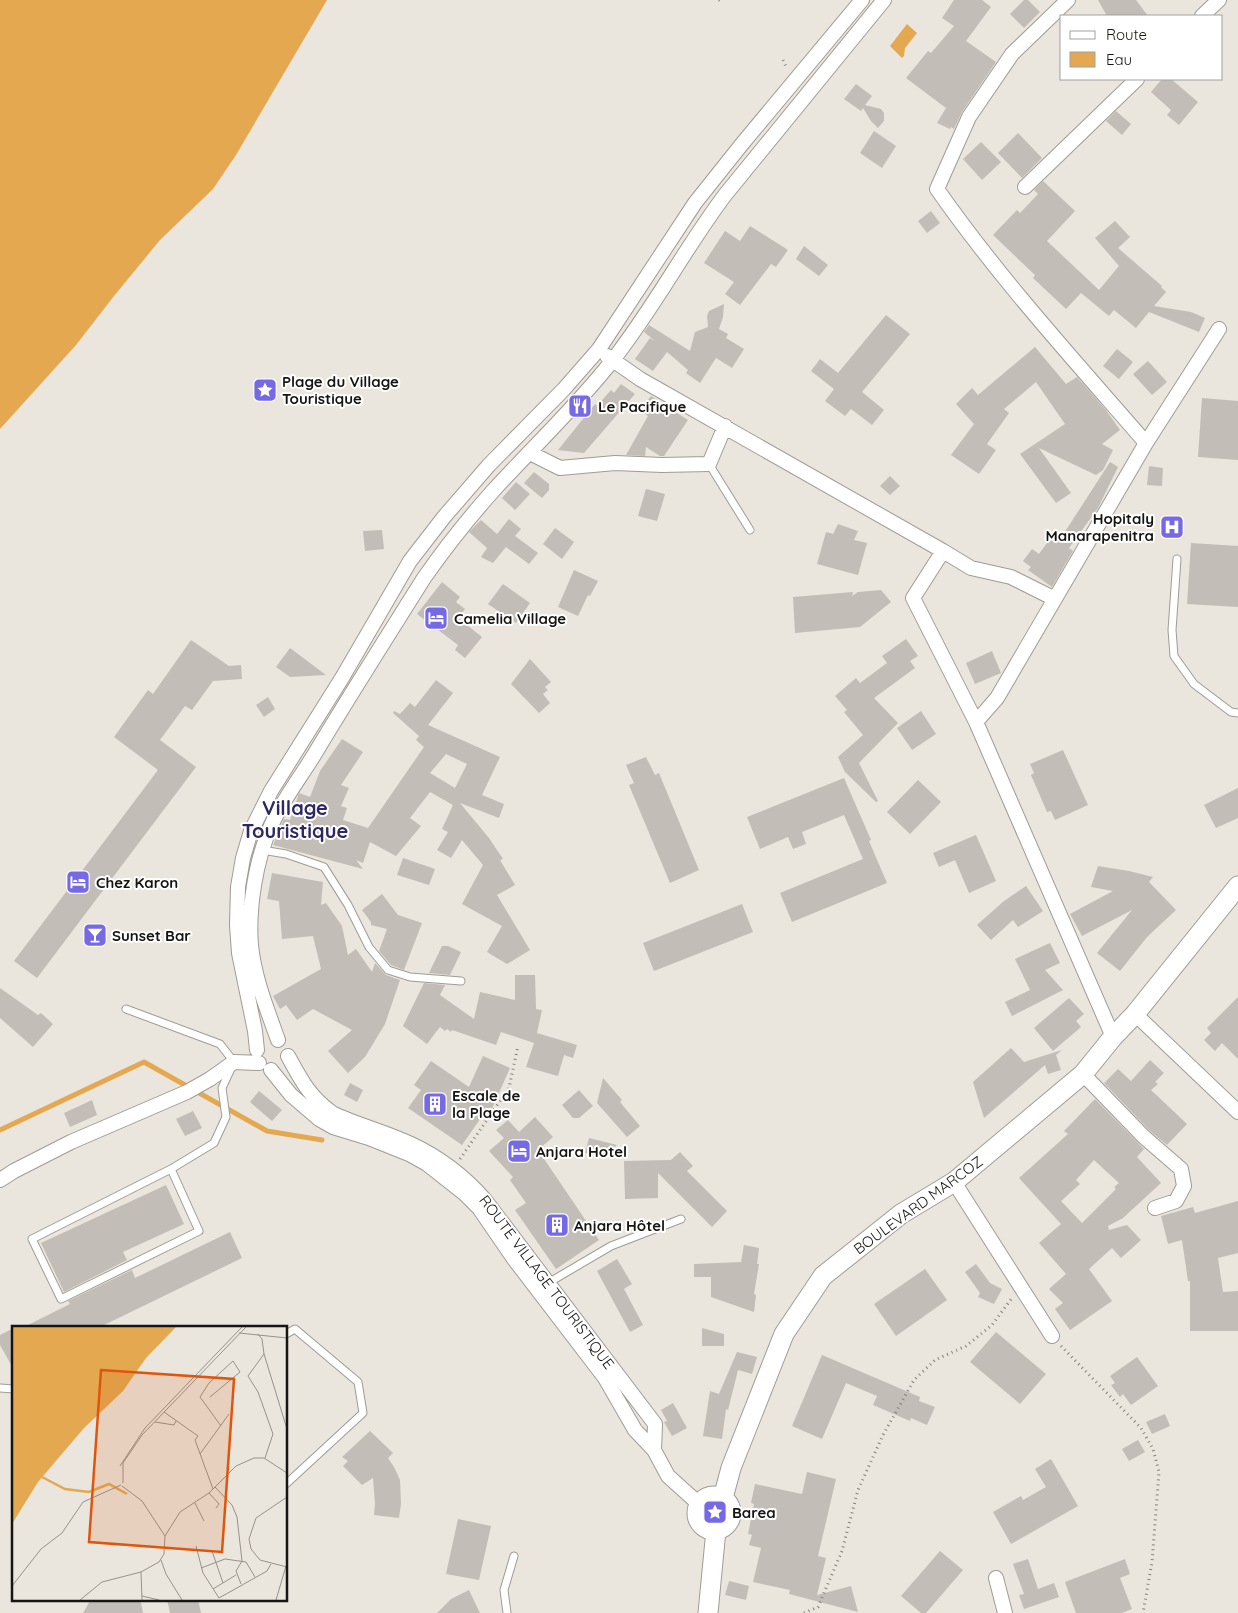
<svg xmlns="http://www.w3.org/2000/svg" width="1238" height="1613" font-family="Quicksand,sans-serif">
<style>
.water{fill:#e4a851}
.lines{fill:none;stroke-linecap:round;stroke-linejoin:round}
.stream{stroke:#e4a851;stroke-width:5}
.building{fill:#c2bdb6;fill-rule:evenodd}
.lane-casing{stroke:#a19b95;stroke-width:9}
.street-casing{stroke:#a19b95;stroke-width:16}
.secondary-casing{stroke:#a19b95;stroke-width:21}
.path{stroke:#85817c;stroke-width:3;stroke-dasharray:1 4;stroke-linecap:butt}
.lane{stroke:#fff;stroke-width:7}
.street{stroke:#fff;stroke-width:14}
.secondary{stroke:#fff;stroke-width:19}
.labels{text-anchor:middle;dominant-baseline:central;stroke-width:4;stroke-linejoin:round;paint-order:stroke}
.poi-label{font-size:15px;font-weight:bold;fill:#171512;stroke:#fff;text-anchor:start}
.street-label{font-size:15px;fill:#171512;stroke:#fff}
.district-label{font-size:20px;font-weight:bold;fill:#2e2862;stroke:#fff}
.inset-river{fill:none;stroke:#e4a851;stroke-width:2.5}
.inset-road{fill:none;stroke:#96928c;stroke-width:1}
.view{fill:#de560c;fill-opacity:0.15;stroke:#de560c;stroke-width:2.5}
.inset-edge{fill:none;stroke:#171512;stroke-width:2.5}
</style>
<rect width="100%" height="100%" fill="#eae5dd"/>
<!-- water -->
<path class="water" d="M0 0H327L236 155 213 189 160 240 114 296 76 345 0 429Z
M907 24 917 33 905 48 904 56 902 58 890 46Z"/>
<g class="lines">
<!-- stream -->
<path class="stream" d="M0 1130 144 1062 267 1131 322 1140"/>
</g>
<!-- building -->
<path class="building" d="M954 0H982L991 7 966 41 996 62 962 112 954 129 951 127 950 129 937 123 946 108 906 78 928 51 931 53 954 26 942 18Z
M1024 0H1028L1040 12 1024 28 1010 14Z
M1098 0H1136L1148 16H1107Z
M1162 79H1171L1198 102 1179 125 1167 115 1171 110 1151 92Z
M856 84 872 96 865 105 881 109 884 113V121L878 128 871 121 863 108 861 111 844 99Z
M1116 111 1131 124 1122 135 1106 121Z
M874 131 896 146 882 168 860 153Z
M1018 133 1042 158 1022 178 998 153Z
M981 142 1001 162 982 180 963 159Z
M1043 181 1075 211 1047 241 1099 290 1119 266 1095 238 1115 221 1130 237 1118 248 1162 286 1161 287 1166 292 1154 306 1191 312 1205 318 1199 332 1149 312 1136 328 1114 310 1109 316 1081 293 1066 309 1033 278 1035 275 993 235 1017 210 1020 213 1038 194 1034 190Z
M931 211 940 223 927 233 918 221Z
M750 226 788 250 776 267 771 264 740 305 725 294 734 282 704 263 725 231 740 241Z
M804 246 828 265 819 276 796 259Z
M724 304 723 317 719 329 728 334 726 338 744 349 732 368 716 358 700 383 686 373 688 370 667 352 653 371 635 359 650 338 655 341 644 332 649 325 690 351 695 332 708 327 707 316 709 311Z
M886 315 910 334 862 392 884 410 872 425 851 409 845 416 825 401 834 389 811 371 820 359 838 373Z
M1035 347 1066 384 1077 377 1106 410 1120 430 1102 444 1113 450 1103 470 1096 475 1039 448 1071 493 1056 503 1020 454 1065 424 1036 382 1004 409 1009 413 987 444 996 450 979 474 951 455 974 424 956 404 972 388 978 395Z
M1117 349 1133 362 1119 379 1103 366Z
M1148 361 1167 382 1152 395 1133 374Z
M621 384 635 394 584 453 558 450 595 404 597 406 611 390 614 393Z
M651 396 688 420 664 456H660L646 447 645 456 626 455 648 416 640 410Z
M1202 398 1238 401V460L1198 457Z
M1110 462 1118 467 1098 508 1069 548 1073 551 1052 587 1028 570 1031 567 1023 561 1032 549 1039 554 1052 536 1059 541Z
M1149 466 1163 468 1162 486 1147 485Z
M534 472 549 484V490L542 498 524 483Z
M890 476 900 486 890 495 880 486Z
M516 482 530 494 515 510 502 498Z
M646 489 665 494 657 521 638 516Z
M509 519 521 529 515 536 538 553 529 564 506 547 493 563 481 557 487 548 469 532 481 520 497 534Z
M838 524 858 531 854 540 867 543 858 575 817 564 826 532 833 534Z
M555 528 574 542 562 559 543 544Z
M382 530 384 549 365 551 363 531Z
M1191 543 1238 546V607L1187 604Z
M574 570 598 581 590 596 588 595 578 616 558 607Z
M442 582 460 597 456 602 465 609 458 618 482 637 465 658 455 650 458 645 417 614Z
M503 584 530 603 516 623 488 604Z
M881 590 891 602 860 627 795 633 793 597 853 592 852 596 858 592Z
M906 639 918 656 910 661 915 668 874 698 898 723 859 763 878 801 876 802 845 772 838 757 863 735 844 712 847 710 835 696 856 678 860 683 887 663 882 656Z
M191 640 229 666 241 665 242 679 213 681 192 710 185 706 160 740 196 767 37 978 14 961 158 770 114 737 148 690 153 694Z
M290 648 326 675 290 677 276 667Z
M992 651 1001 673 975 684 966 663Z
M530 659 551 682 545 687 548 690 543 694 550 703 539 713 511 684Z
M436 680 453 693 428 725 500 757 482 795 504 804 499 818 460 803 489 838 503 859 500 860 515 885 497 895 530 950 507 964 487 952 502 926 462 904 483 865 462 840 451 858 437 850 448 832 442 829 453 805 430 792 410 818 421 826 396 856 370 842 363 863 356 860 363 869 273 845 284 819 290 820 299 793 310 797 320 771 342 739 363 752 341 785 349 788 341 806 347 808 343 820 368 828 424 747 416 740 419 736 393 713 394 711 400 714 410 703 415 707ZM446 754 467 764 455 788 430 773Z
M268 697 275 709 264 717 256 705Z
M921 711 936 734 912 750 897 728Z
M1063 750 1088 805 1055 820 1051 811 1047 812 1031 775 1034 773 1030 764Z
M646 757 655 775 659 773 699 870 670 883 629 785 634 783 626 765Z
M844 778 871 840 869 841 887 883 792 922 780 893 863 859 844 815 802 832 806 844 793 849 788 837 760 849 747 817Z
M918 780 941 802 910 834 887 812Z
M1238 788V818L1216 828 1204 805Z
M976 835 996 881 969 893 955 860 939 867 933 853Z
M403 858 435 869 429 885 397 875Z
M1098 866 1129 871 1153 877 1149 882 1176 910 1147 937 1120 971 1097 953 1132 910 1082 936 1070 914 1113 891 1091 887Z
M272 873 323 882 321 905 326 903 342 926 348 955 356 949 372 972 375 963 386 975 400 980 385 1024 365 1057 348 1073 328 1051 352 1030 313 1009 297 1020 286 1005 280 1009 273 996 321 969 313 936 282 939 279 901 267 899Z
M1026 886 1043 911 1018 927 1013 920 991 940 977 925 1004 901Z
M382 894 398 915 422 923 404 970 391 965 379 951 387 929 371 925V922L362 910Z
M742 904 753 932 654 971 643 943Z
M1050 943 1060 963 1045 970 1063 990 1012 1016 1005 1002 1030 990 1015 959Z
M442 946H448L461 952 450 975 429 973Z
M515 975H535L536 1009 542 1010 537 1033 577 1045 573 1058 564 1055 558 1076 526 1067 534 1043 501 1032 496 1045 452 1030 451 1032 447 1029 445 1031 440 1027 427 1044 403 1026 424 983 445 985 440 995 474 1019 480 992 515 1000Z
M0 988 38 1015 41 1013 53 1024 33 1047 0 1018Z
M1238 997V1059L1222 1043 1215 1051 1204 1040 1211 1033 1207 1028Z
M1069 998 1084 1014 1076 1021 1081 1027 1053 1051 1034 1028Z
M1011 1048 1024 1062 1062 1050 1056 1055 1061 1070 1048 1074 1045 1065 984 1118 973 1082Z
M483 1056 510 1068 487 1120 483 1115 462 1145 408 1108 421 1090 414 1085 431 1061 469 1087Z
M1150 1060 1164 1073 1155 1082 1158 1084 1151 1090 1187 1124 1167 1145 1150 1131 1104 1083 1118 1069 1131 1081Z
M603 1078 622 1100 620 1102 640 1126 627 1137 597 1103Z
M350 1083 363 1090 357 1102 344 1095Z
M579 1090 593 1106 579 1118H573L562 1105Z
M259 1091 282 1110 272 1121 250 1102Z
M1095 1099 1144 1149 1137 1157 1161 1183 1123 1218 1108 1226 1109 1230 1127 1225 1141 1240 1121 1258 1112 1248 1089 1269 1112 1301 1070 1330 1055 1309 1063 1303 1049 1289 1066 1274 1039 1243 1061 1224 1019 1178 1068 1134 1064 1131ZM1094 1160 1119 1183 1114 1187 1116 1189 1082 1223 1061 1201 1080 1184 1076 1180Z
M92 1100 97 1115 70 1127 64 1113Z
M193 1111 202 1128 185 1136 176 1119Z
M535 1117 553 1137 538 1150 599 1240 556 1269 515 1210 526 1203 510 1180 513 1177 489 1151 504 1138 496 1130 508 1120 519 1132Z
M589 1138 617 1145 603 1157 585 1153Z
M680 1152 693 1166 687 1171 727 1211 712 1227 658 1173V1198L625 1199 624 1161 671 1160Z
M166 1185 184 1224 123 1252 127 1260 64 1292 41 1243Z
M1238 1201V1253L1218 1258 1223 1292 1238 1291V1331H1190V1281H1188L1182 1240 1168 1244 1161 1216 1193 1207 1195 1213Z
M230 1232 242 1258 100 1327H24L70 1304 68 1301 132 1270 135 1278Z
M744 1245 759 1248 757 1264H759L754 1294 756 1295 754 1312 711 1297V1277H694V1264L741 1262Z
M617 1259 632 1284 624 1289 643 1325 630 1332 597 1271Z
M976 1264 990 1283 1002 1289 994 1304 978 1297 980 1293 965 1272Z
M925 1269 947 1300 896 1336 874 1304Z
M14 1328V1370L0 1345V1335Z
M702 1328 724 1334V1346H702Z
M996 1332 1046 1374 1020 1404 970 1362Z
M737 1352 757 1357 752 1374 738 1370 728 1410 726 1409 722 1439 703 1436 710 1391 719 1394Z
M822 1355 920 1397 919 1401 935 1407 927 1425 911 1418 910 1421 873 1405 877 1396 846 1383 822 1439 792 1426Z
M1137 1357 1158 1386 1131 1405 1123 1394 1120 1397 1111 1385 1115 1383 1110 1376Z
M673 1403 687 1428 672 1436 664 1422 667 1421 661 1410Z
M1165 1414 1170 1426 1152 1434 1146 1422Z
M370 1431 393 1453 388 1458 394 1467 400 1480 401 1504 399 1518 374 1515 375 1504 373 1478 362 1485 343 1466 348 1461 342 1457Z
M1138 1440 1145 1452 1129 1461 1122 1449Z
M1051 1459 1078 1506 1011 1544 993 1512 1021 1496 1023 1500 1046 1487 1035 1469Z
M807 1472 836 1479 818 1556 826 1558 817 1595 851 1586 858 1612 789 1594 790 1590 753 1582 761 1548 749 1545 752 1535 748 1534 754 1504 751 1503 755 1484 802 1494Z
M458 1519 491 1526 479 1580 446 1574Z
M940 1551 963 1570 926 1613H921L901 1596Z
M1028 1559 1038 1589 1054 1583 1059 1597 1024 1609 1019 1595 1024 1594 1013 1564Z
M1125 1559 1130 1574 1120 1578 1132 1609 1122 1613H1076L1065 1582Z
M729 1581 749 1586 746 1600 725 1595Z
M469 1590 480 1613H437L451 1599Z
M91 1599H138L141 1603 143 1613H83Z
M167 1599H198L201 1613H170Z"/>
<g class="lines">
<!-- lane casing -->
<g class="lane-casing">
<path id="lane" d="M709 464 750 530
M1177 559 1172 630 1174 656 1194 684 1231 712 1238 713
M262 850 286 854 324 867 348 905 369 947 388 970 410 977 461 981
M126 1009 220 1044 234 1062 222 1088 226 1117 214 1143 171 1169 32 1239 61 1299 199 1231 171 1169
M548 1283 611 1246 681 1219
M286 1334 295 1329 358 1382 363 1413 286 1484
M0 1388 14 1389
M507 1613 504 1590 514 1556"/>
</g>
<!-- street casing -->
<g class="street-casing">
<path id="street" d="M1068 0 1012 54 969 117 937 189C1000 279 1074 360 1146 443
M1202 16 1219 0
M1025 187 1137 79
M607 356 640 379 943 551 913 598 976 722 1113 1037
M530 453 560 468 615 463 662 465 709 464 725 426
M943 551 971 568 1011 577 1055 599
M976 722 997 698 1146 443 1219 329
M1135 1014 1238 1112
M278 1040C267 1009 254 977 251 945 248 908 256 859 271 826 282 801 300 778 314 755 350 695 387 637 424 578 445 548 468 519 492 492 532 448 576 407 612 361 654 308 685 248 725 195L884 0
M257 1050 255 1031 239 953 237 925 238 887 243 858 251 831 271 791 342 678 410 561 444 517 489 465 564 389 599 349 695 203 742 144 862 0
M288 1056C301 1080 309 1096 332 1113 357 1125 386 1132 411 1144 439 1157 465 1177 485 1200L655 1424 654 1450
M271 1070 291 1095 319 1119 333 1127 369 1138 409 1154 427 1164 465 1194 479 1208 514 1259 605 1378 635 1430 654 1450 668 1476 699 1504
M1083 1074 1144 1137 1181 1169 1184 1186 1176 1201 1155 1208
M0 1180 14 1171 71 1142 187 1092 210 1079 234 1062 259 1063
M954 1182 1052 1336
M996 1578 1005 1613"/>
</g>
<!-- secondary casing -->
<g class="secondary-casing">
<path id="secondary" d="M697 1513a17 17 0 1 1 34 0a17 17 0 1 1-34 0Z
M723 1498 731 1468 784 1334 823 1276 901 1214 954 1182 1083 1074 1113 1037 1135 1014 1238 886
M708 1613 716 1530"/>
</g>
<!-- path -->
<path class="path" d="M719 0 723 3
M783 60 787 69
M460 1159 509 1088 518 1046
M1061 1346 1141 1428 1153 1449 1159 1472 1152 1562 1143 1613
M804 1613 818 1607 842 1551 858 1490 883 1435 914 1380 935 1360 966 1346 992 1325 1012 1298"/>
<!-- lane -->
<use href="#lane" class="lane"/>
<!-- street -->
<use href="#street" class="street"/>
<!-- secondary -->
<use href="#secondary" class="secondary"/>
</g>
<!-- icons -->
<defs>
<g id="sight-square" transform="scale(1.25)"><rect x="-9" y="-9" width="18" height="18" rx="4" fill="#7669e4" stroke="#fff"/><path d="M0-6L1.8-2.2L6-1.7L2.9 1.2L3.7 5.4L0 3.3L-3.7 5.4L-2.9 1.2L-6-1.7L-1.8-2.2Z" fill="#fff"/></g>
<g id="restaurant-square" transform="scale(1.25)"><rect x="-9" y="-9" width="18" height="18" rx="4" fill="#7669e4" stroke="#fff"/><path d="M-5-6h1v4h1v-4h1v4h1v-4h1v5L-1.5 .5V6h-2V.5L-5-1ZM5-6V6H3V1.5H1.5Q1.5-4 5-6Z" fill="#fff"/></g>
<g id="hospital-square" transform="scale(1.25)"><rect x="-9" y="-9" width="18" height="18" rx="4" fill="#7669e4" stroke="#fff"/><path d="M-5-5h3v3.5h4V-5h3V5h-3V1.5h-4V5h-3Z" fill="#fff"/></g>
<g id="hotel-square" transform="scale(1.25)"><rect x="-9" y="-9" width="18" height="18" rx="4" fill="#7669e4" stroke="#fff"/><path d="M-6-4.5h1.5V1H6V5H4.5V3h-9V5H-6ZM-4 0a1.8 1.8 0 1 1 3.6 0ZM.5 0V-2.5h3Q6-2.5 6 0Z" fill="#fff"/></g>
<g id="bar-square" transform="scale(1.25)"><rect x="-9" y="-9" width="18" height="18" rx="4" fill="#7669e4" stroke="#fff"/><path d="M-6-5H6L.8 .8V4.5H3.5V6h-7V4.5H-.8V.8Z" fill="#fff"/></g>
<g id="building-square" transform="scale(1.25)"><rect x="-9" y="-9" width="18" height="18" rx="4" fill="#7669e4" stroke="#fff"/><path d="M-4-6H4V6H1V3H-1V6H-4ZM-2.5-4.3h1.7v1.8h-1.7ZM.8-4.3h1.7v1.8H.8ZM-2.5-1h1.7V.8h-1.7ZM.8-1h1.7V.8H.8Z" fill="#fff"/></g>
</defs>
<g fill-rule="evenodd">
<use href="#sight-square" x="265" y="390"/>
<use href="#restaurant-square" x="580" y="406"/>
<use href="#hospital-square" x="1172" y="527"/>
<use href="#hotel-square" x="436" y="618"/>
<use href="#hotel-square" x="78" y="882"/>
<use href="#bar-square" x="95" y="935"/>
<use href="#building-square" x="435" y="1104"/>
<use href="#hotel-square" x="519" y="1151"/>
<use href="#building-square" x="557" y="1225"/>
<use href="#sight-square" x="715" y="1512"/>
</g>
<g class="labels">
<!-- poi labels -->
<g class="poi-label">
<text x="282" y="381">Plage du Village<tspan x="282" dy="17">Touristique</tspan></text>
<text x="598" y="406">Le Pacifique</text>
<text x="1154" y="518" text-anchor="end">Hopitaly<tspan x="1154" dy="17">Manarapenitra</tspan></text>
<text x="454" y="618">Camelia Village</text>
<text x="96" y="882">Chez Karon</text>
<text x="112" y="935">Sunset Bar</text>
<text x="452" y="1095">Escale de<tspan x="452" dy="17">la Plage</tspan></text>
<text x="536" y="1151">Anjara Hotel</text>
<text x="574" y="1225">Anjara Hôtel</text>
<text x="732" y="1512">Barea</text>
</g>
<!-- street labels -->
<g class="street-label">
<text transform="translate(918 1205) rotate(-36)">BOULEVARD MARCOZ</text>
<text transform="translate(547 1282) rotate(53)">ROUTE VILLAGE TOURISTIQUE</text>
</g>
<!-- district labels -->
<g class="district-label">
<text x="295" y="807">Village<tspan x="295" dy="23">Touristique</tspan></text>
</g>
</g>
<!-- overview -->
<g transform="translate(12 1326)">
<rect width="275" height="275" fill="#eae5dd"/>
<path d="M0 1H164L134 32 111 65 72 102 26 156 0 198Z" fill="#e4a851"/>
<path class="inset-river" d="M30 151 53 163 77 166 97 158 115 168"/>
<path class="inset-road" d="M227 7 275 12M246 8 250 13 252 28 236 50 246 66 261 108 253 132M252 28 275 103M198 71 228 46 221 35 197 57 188 71 209 100M152 86 186 110 183 114 201 163M143 96 162 99 164 95M188 128 217 88M108 140 133 102 230 1M111 157V137L130 109 234 1M110 160 130 175 153 210M203 161 220 179 225 191 230 235 224 245 229 258M197 167 207 178 204 182M275 171 244 192 237 213 239 223 248 234 275 241M183 177 192 195M184 220 191 247 207 272 255 245 259 238M200 225 211 257M149 234 154 248 170 274M189 242 213 233 234 236 243 251M129 246 130 274M0 260 29 223 50 207 71 176 109 159M201 263 224 249M130 270 147 274M68 274 90 256 129 246 147 236 152 228 153 210 168 186 197 167 224 140 242 132H252L275 147M264 274 274 240"/>
<path class="view" d="M89 44 222 53 210 226 77 216Z"/>
<rect width="275" height="275" class="inset-edge"/>
</g>
<!-- legend -->
<rect x="1060" y="15" width="162" height="65" fill="#ffffff" stroke="#a2a1a0"/>
<rect x="1070" y="31" width="25" height="8" fill="#ffffff" stroke="#a2a1a0"/>
<text x="1106" y="40" font-size="15" fill="#171512">Route</text>
<rect x="1070" y="52" width="25" height="15" fill="#e4a851" stroke="#a2a1a0"/>
<text x="1106" y="65" font-size="15" fill="#171512">Eau</text>
</svg>
